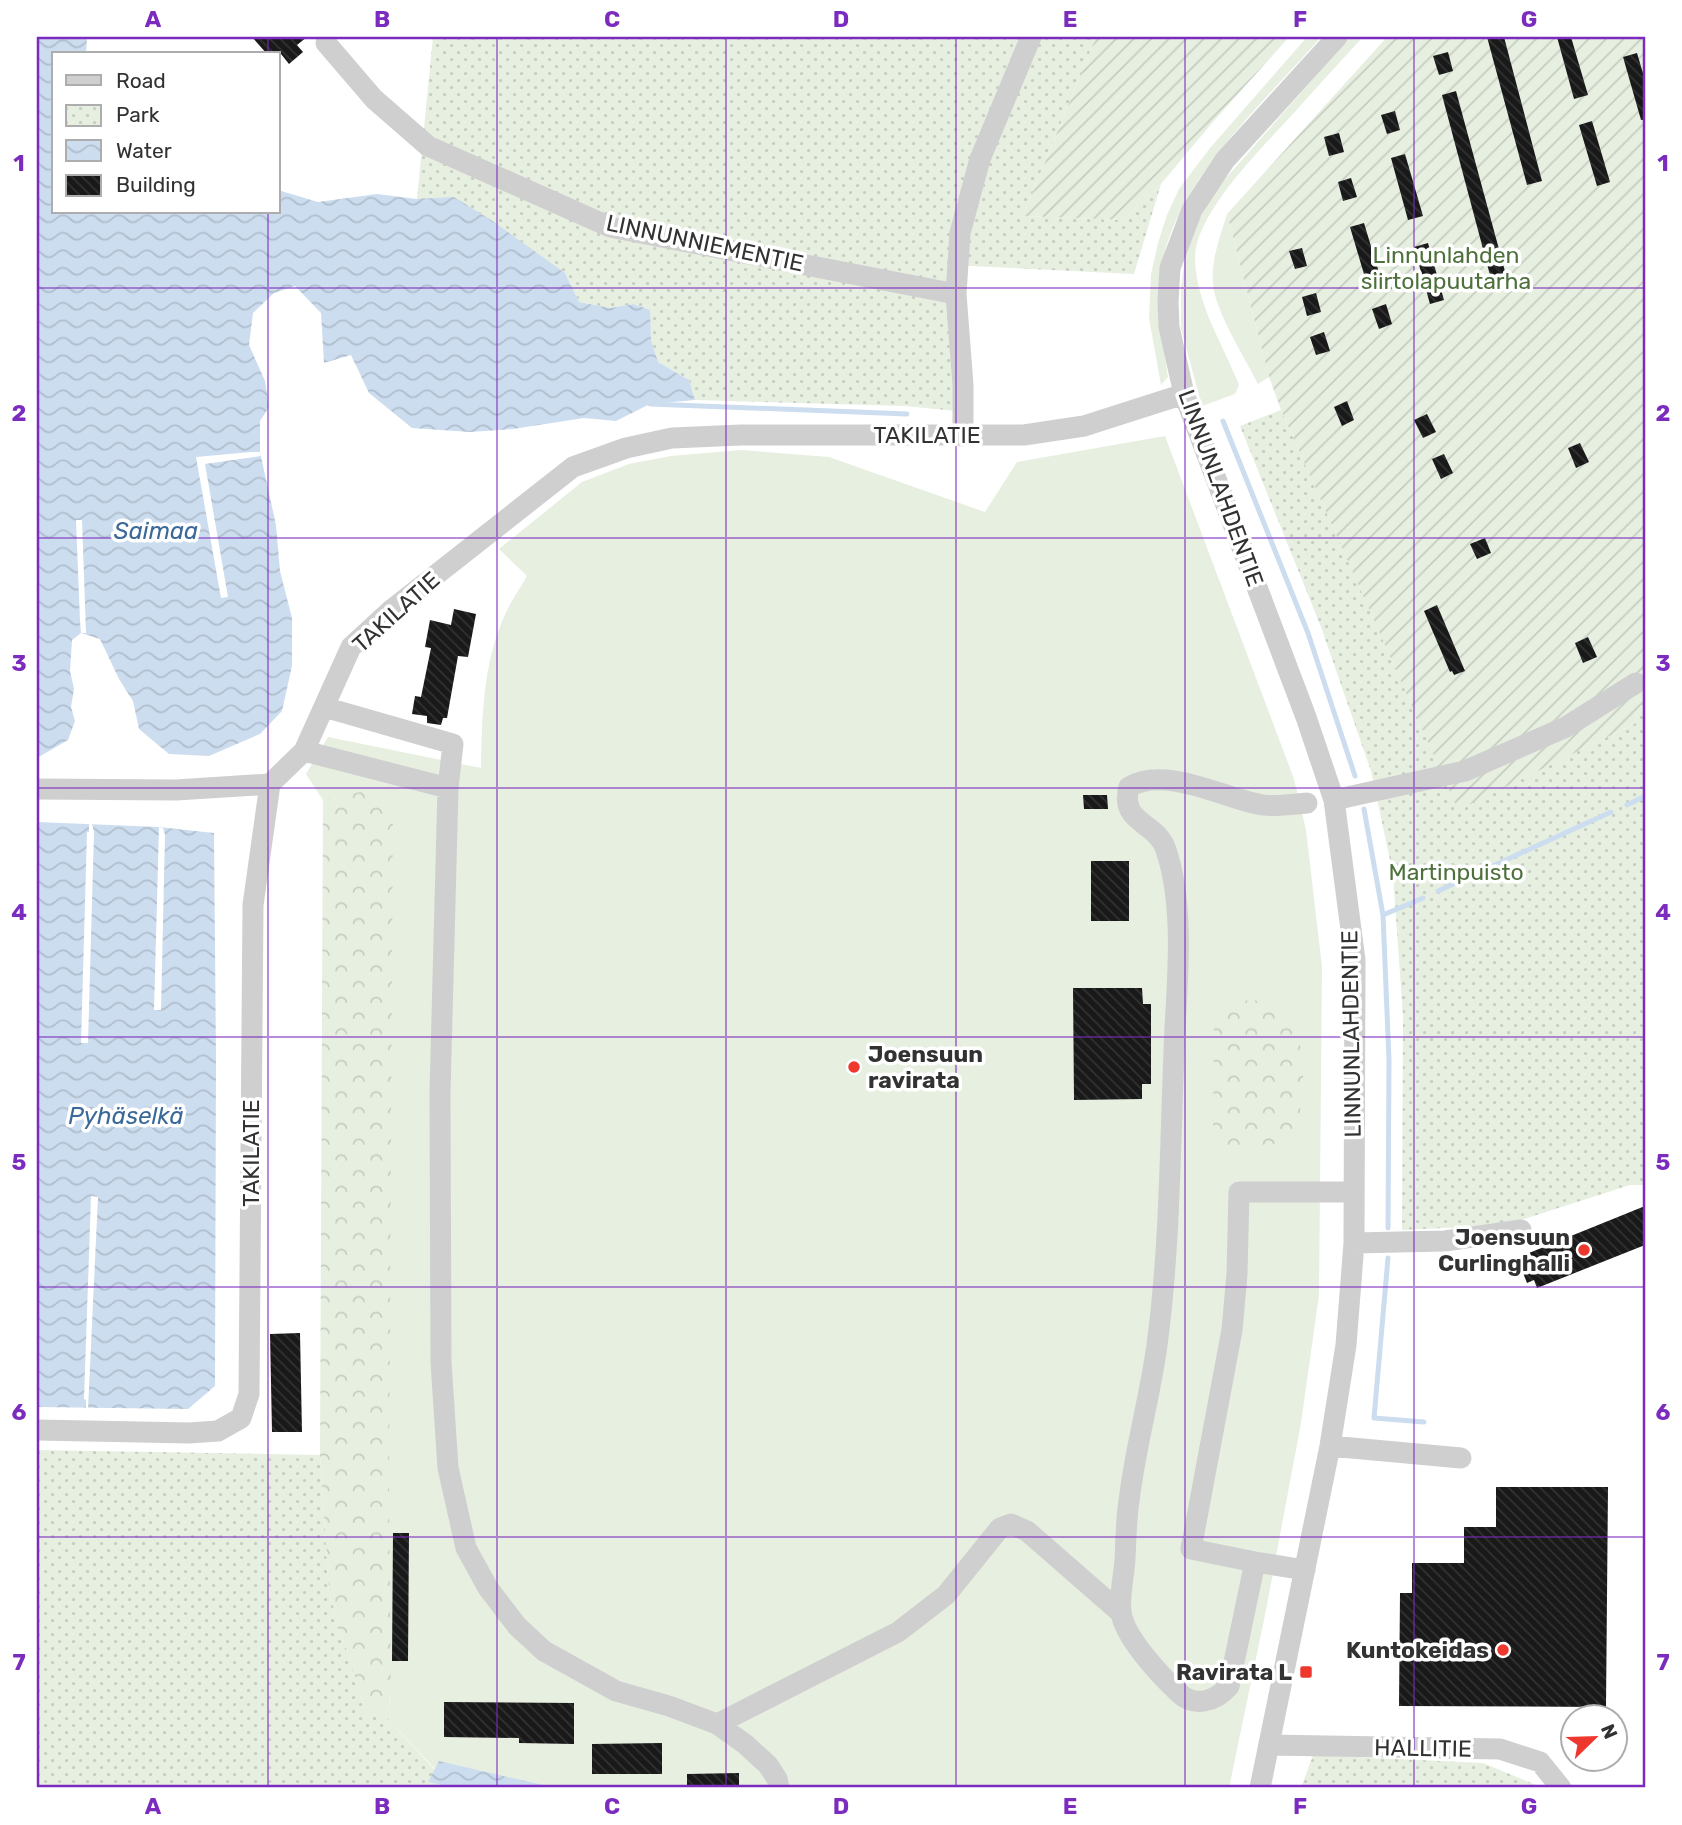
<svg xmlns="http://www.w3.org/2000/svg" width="1682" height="1825" font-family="Rubik,sans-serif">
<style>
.grass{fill:#e6efe0}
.forest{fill:url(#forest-crowns)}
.park{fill:url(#park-dots)}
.garden{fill:url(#garden-furrows)}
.water{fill:url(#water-waves)}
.pier{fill:#fff}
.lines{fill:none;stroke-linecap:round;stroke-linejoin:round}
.stream{stroke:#ccddef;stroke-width:5}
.building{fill:url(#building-back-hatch)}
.minor{stroke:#cfcfcf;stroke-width:21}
.grid{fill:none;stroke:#7b2cbf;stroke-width:2;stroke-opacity:0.55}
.poi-dot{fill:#ee382e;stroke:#fff;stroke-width:2.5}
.labels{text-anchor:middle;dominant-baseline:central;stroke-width:7;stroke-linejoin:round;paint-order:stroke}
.street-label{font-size:23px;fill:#323232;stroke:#fff}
.park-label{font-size:23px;fill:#4e713c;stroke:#fff}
.poi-label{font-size:23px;font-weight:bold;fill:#323232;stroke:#fff;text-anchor:end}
.water-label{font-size:24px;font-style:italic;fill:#3a6999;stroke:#fff}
.neatline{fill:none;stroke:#7b2cbf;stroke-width:2.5}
.grid-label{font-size:23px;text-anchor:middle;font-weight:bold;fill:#7b2cbf}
</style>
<defs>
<pattern id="forest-crowns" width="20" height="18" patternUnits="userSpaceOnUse" patternTransform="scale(1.75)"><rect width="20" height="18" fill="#e6efe0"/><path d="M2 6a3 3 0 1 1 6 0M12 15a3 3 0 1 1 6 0" fill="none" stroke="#c6cdc1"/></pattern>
<pattern id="park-dots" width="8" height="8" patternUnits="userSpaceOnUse" patternTransform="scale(1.75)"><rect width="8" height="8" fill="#e6efe0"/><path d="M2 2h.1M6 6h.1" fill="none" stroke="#c6cdc1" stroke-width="1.8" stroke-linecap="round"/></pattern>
<pattern id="garden-furrows" width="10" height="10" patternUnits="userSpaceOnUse" patternTransform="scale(1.75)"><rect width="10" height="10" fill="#e6efe0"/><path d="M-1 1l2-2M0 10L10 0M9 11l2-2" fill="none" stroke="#c6cdc1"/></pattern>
<pattern id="water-waves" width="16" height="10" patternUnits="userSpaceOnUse" patternTransform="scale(1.75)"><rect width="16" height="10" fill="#ccddef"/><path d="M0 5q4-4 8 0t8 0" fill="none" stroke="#b0becd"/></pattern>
<pattern id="building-back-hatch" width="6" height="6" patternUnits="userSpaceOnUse" patternTransform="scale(1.75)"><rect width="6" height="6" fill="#191919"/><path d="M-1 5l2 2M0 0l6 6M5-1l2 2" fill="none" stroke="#323232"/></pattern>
</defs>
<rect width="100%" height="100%" fill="#fff"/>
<!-- grass -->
<path class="grass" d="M1307 37H1321C1264 103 1165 190 1160 281 1158 311 1164 347 1168 377L1161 385 1149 318 1151 274 1158 243 1167 215 1179 189 1210 148Z
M1350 37H1363C1339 63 1315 89 1291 116 1262 148 1193 215 1195 260 1197 306 1223 344 1239 385L1235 394 1202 406 1181 329V287L1187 245 1212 194Z
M1227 214 1269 377 1258 384C1245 358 1215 311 1213 284 1211 259 1220 237 1227 214Z
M1165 436 1294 779 1306 830 1322 967 1319 1295 1301 1423 1266 1610 1229 1788H509L436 1770 386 1717 391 1696 330 811 306 774 328 737 481 768C482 717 483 666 503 619 509 604 519 590 527 576L499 549 582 482 629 464 671 456 741 450 829 457 985 512 1017 462Z"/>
<!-- forest -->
<path class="forest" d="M365 791 393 804 389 1495 391 1695 386 1717 367 1718 329 1593 320 1455 323 799Z
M1234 1001C1243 1001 1258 999 1266 1003 1315 1025 1303 1085 1298 1128L1283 1142 1228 1154 1213 1143 1214 1015Z"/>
<!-- park -->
<path class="park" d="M433 37H1096L1023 216 1124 220 1161 184 1134 274 952 265 957 411 905 406 695 400 689 380 658 362 651 340 649 310 635 304 610 308 579 302 565 273 417 199Z
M1281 410 1458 809 1634 724 1645 694V1185H1630L1505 1225 1402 1230 1403 1016 1393 874 1371 771 1321 627 1240 426Z
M37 1450 320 1455 329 1593 367 1717H386L436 1771 509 1788H37Z
M1313 1755 1483 1763 1543 1788H1301Z"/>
<!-- garden -->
<path class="garden" d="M1096 37H1289L1212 123 1161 184 1124 220 1023 216Z
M1387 37H1645V694L1634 724 1458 810 1281 410 1269 377 1227 214Z"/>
<!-- water -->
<path class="water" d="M37 37H87L86 54H54V212H278V190L318 202 377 194 417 199 454 197 491 220 565 273 579 302 610 308 634 304 650 310 651 340 658 362 689 380 695 400 650 404 616 421 584 418 513 429 470 432 412 428 369 393 351 355 324 363 321 313 295 286 274 293 253 313 249 345 265 381 269 407 260 421V452L276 525 280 571 292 618V666L282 711 260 734 209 756 169 754 139 729 133 701 119 679 100 639 81 633 72 640 70 671 74 689 71 707 75 721 68 740 37 758Z
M37 822 159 827 214 833 216 1057 215 1386 188 1409 37 1407Z
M439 1761 556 1788H456L428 1782Z"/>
<!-- pier -->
<path class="pier" d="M251 452H260L261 456 205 464 228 597 221 598 196 457Z
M76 520H82L86 633H81L80 621Z
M89 824H92L94 832 88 1043H81L87 832H89Z
M159 827 163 828 165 835 161 1010H154Z
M91 1196 98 1197 88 1409H86V1400L84 1399Z"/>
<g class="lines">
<!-- stream -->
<path class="stream" d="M650 404 907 414
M1223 421 1308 633 1355 776
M1627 805 1645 796
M1364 809 1383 915 1423 898
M1438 891 1611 812
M1383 915 1389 1060 1388 1228
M1388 1258 1374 1418 1424 1422"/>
</g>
<!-- building -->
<path class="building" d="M252 37H307L297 45 303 52 289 64 281 54H267Z
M1487 37H1504L1542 181 1527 185Z
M1557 37H1571L1588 95 1574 99Z
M1448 52 1453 71 1439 75 1433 56Z
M1637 53 1645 80V120H1641L1623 57Z
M1456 91 1506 275 1491 279 1442 95Z
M1395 111 1400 130 1387 134 1381 115Z
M1592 121 1610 182 1597 186 1579 125Z
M1339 133 1344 152 1329 156 1324 137Z
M1405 154 1423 216 1408 220 1391 158Z
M1351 178 1357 197 1343 201 1338 182Z
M1364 223 1383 286 1369 291 1350 227Z
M1428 243 1444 300 1430 304 1414 247Z
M1302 248 1307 266 1295 269 1289 251Z
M1316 293 1321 312 1307 316 1302 297Z
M1386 304 1392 324 1379 329 1372 309Z
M1324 332 1330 351 1316 355 1310 337Z
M1347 401 1354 420 1342 426 1334 407Z
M1427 414 1436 432 1423 438 1414 420Z
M1580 443 1589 462 1576 468 1568 448Z
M1444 454 1453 473 1441 479 1432 459Z
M1485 538 1491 553 1477 559 1470 544Z
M1437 605 1465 671 1454 675 1452 671 1450 672 1424 611Z
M454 609 476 614 468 657 458 656 447 718H443L441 725 427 723V716L412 714 415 696 421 697 431 648 425 647 430 620 451 625Z
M1588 637 1597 657 1583 663 1575 643Z
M1083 795H1107L1108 809H1084Z
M1091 861H1129V921H1091Z
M1073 988H1142L1143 1004H1151V1084H1142V1099L1074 1100Z
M1645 1206V1245L1537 1288 1534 1280 1527 1283 1520 1265 1528 1263 1524 1255Z
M300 1333 302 1432H272L270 1334Z
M1496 1487H1608L1606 1707 1399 1706 1400 1593H1412V1563H1464V1527H1496Z
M393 1533H409L408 1661H392Z
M444 1702 574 1703V1744L519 1743V1738L444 1737Z
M662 1743V1774H592V1744Z
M739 1773V1788H687V1774Z"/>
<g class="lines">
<!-- minor -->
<path class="minor" d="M326 43 374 99 428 146 610 227 956 294
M963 436V385L956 294 960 233 980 159 1031 37
M304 751 448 788 453 744 324 707
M448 788 440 1093 441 1362 448 1468 466 1548 488 1588 517 1626 544 1651 616 1691 669 1706 717 1724 745 1744 768 1765 777 1779 779 1788
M37 789 176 790 270 784
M1334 800 1465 771 1566 727 1636 683
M1354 1243 1445 1241 1521 1230
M37 1430 189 1433 218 1431 241 1418 249 1394 253 905 270 784 304 751 351 647 390 611 573 467 626 448 672 438 741 435H1024L1084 426 1184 394
M1330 1446 1461 1458
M1255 1562 1191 1549 1232 1330 1237 1274 1239 1192H1353
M1305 1570 1255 1562 1229 1686C1216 1701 1195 1708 1179 1693 1160 1675 1124 1637 1121 1612 1119 1595 1124 1576 1125 1559 1126 1540 1126 1520 1129 1501 1135 1449 1150 1397 1157 1345 1171 1240 1170 1134 1175 1028 1178 973 1184 903 1166 850 1157 821 1119 824 1129 787 1165 765 1225 799 1263 805 1277 807 1293 804 1307 803
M717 1724 898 1632 946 1595 1000 1528 1011 1524 1027 1531 1121 1613
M1269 1745 1500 1749 1540 1762 1561 1788
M1260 1788 1330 1446 1346 1345 1354 1243 1355 960 1334 800 1306 717 1184 394 1169 327 1168 301 1170 268 1192 210 1225 160 1337 37"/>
</g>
<!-- grid -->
<path class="grid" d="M268 37V54M497 37V1788M726 37V1788M956 37V1788M1185 37V1788M1414 37V1788M268 212V1788M37 288H1645M37 538H1645M37 788H1645M37 1037H1645M37 1287H1645M37 1537H1645"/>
<!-- markers -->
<g class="poi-dot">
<circle cx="854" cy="1067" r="7"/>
<circle cx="1584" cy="1250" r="7"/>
<circle cx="1503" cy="1650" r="7"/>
<rect x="1299" y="1665" width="14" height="14" rx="3.5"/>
</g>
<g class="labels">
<!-- street labels -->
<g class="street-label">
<text transform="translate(705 243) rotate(12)">LINNUNNIEMENTIE</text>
<text x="927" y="435">TAKILATIE</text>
<text transform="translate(1221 488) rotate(70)">LINNUNLAHDENTIE</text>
<text transform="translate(396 612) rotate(-42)">TAKILATIE</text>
<text transform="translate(1351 1034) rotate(-91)">LINNUNLAHDENTIE</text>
<text transform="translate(251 1153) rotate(-90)">TAKILATIE</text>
<text transform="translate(1423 1748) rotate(1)">HALLITIE</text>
</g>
<!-- park labels -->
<g class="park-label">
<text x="1446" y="255">Linnunlahden<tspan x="1446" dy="26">siirtolapuutarha</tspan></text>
<text x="1456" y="872">Martinpuisto</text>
</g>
<!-- poi labels -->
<g class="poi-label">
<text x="868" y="1054" text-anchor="start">Joensuun<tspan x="868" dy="26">ravirata</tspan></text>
<text x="1570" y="1237">Joensuun<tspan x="1570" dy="26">Curlinghalli</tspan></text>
<text x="1489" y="1650">Kuntokeidas</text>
<text x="1292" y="1672">Ravirata L</text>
</g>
<!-- water labels -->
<g class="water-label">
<text x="156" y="531">Saimaa</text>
<text x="126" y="1116">Pyhäselkä</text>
</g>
</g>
<!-- border -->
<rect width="1682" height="1825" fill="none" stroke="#ffffff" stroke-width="77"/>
<!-- legend -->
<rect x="52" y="52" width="228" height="161" fill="#ffffff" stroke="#adadad" stroke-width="2"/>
<rect x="66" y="75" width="35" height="10" fill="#cfcfcf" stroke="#adadad" stroke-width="2"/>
<text x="116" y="88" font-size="21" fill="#323232">Road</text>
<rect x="66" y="105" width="35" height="21" fill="url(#park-dots)" stroke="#adadad" stroke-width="2"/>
<text x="116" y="122" font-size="21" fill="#323232">Park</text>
<rect x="66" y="140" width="35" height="21" fill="url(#water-waves)" stroke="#adadad" stroke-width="2"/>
<text x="116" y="158" font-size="21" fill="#323232">Water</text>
<rect x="66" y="175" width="35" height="21" fill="url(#building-back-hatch)" stroke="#adadad" stroke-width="2"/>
<text x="116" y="192" font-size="21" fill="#323232">Building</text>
<!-- north arrow -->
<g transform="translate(1594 1738) rotate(67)"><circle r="33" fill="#ffffff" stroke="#adadad" stroke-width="2"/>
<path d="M0-5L12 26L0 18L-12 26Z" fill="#ee382e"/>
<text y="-10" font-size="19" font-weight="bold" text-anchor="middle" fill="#323232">N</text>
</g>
<rect x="38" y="38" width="1606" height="1748" class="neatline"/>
<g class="grid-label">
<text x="153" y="27">A</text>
<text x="382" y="27">B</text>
<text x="612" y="27">C</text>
<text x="841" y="27">D</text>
<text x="1070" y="27">E</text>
<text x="1300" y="27">F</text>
<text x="1529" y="27">G</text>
<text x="19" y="171">1</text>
<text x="1663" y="171">1</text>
<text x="19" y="421">2</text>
<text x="1663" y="421">2</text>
<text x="19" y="671">3</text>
<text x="1663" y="671">3</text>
<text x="19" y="920">4</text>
<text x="1663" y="920">4</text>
<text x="19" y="1170">5</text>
<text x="1663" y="1170">5</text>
<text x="19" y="1420">6</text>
<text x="1663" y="1420">6</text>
<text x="19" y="1670">7</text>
<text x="1663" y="1670">7</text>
<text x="153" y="1814">A</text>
<text x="382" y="1814">B</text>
<text x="612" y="1814">C</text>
<text x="841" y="1814">D</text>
<text x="1070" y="1814">E</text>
<text x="1300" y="1814">F</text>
<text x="1529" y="1814">G</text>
</g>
</svg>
